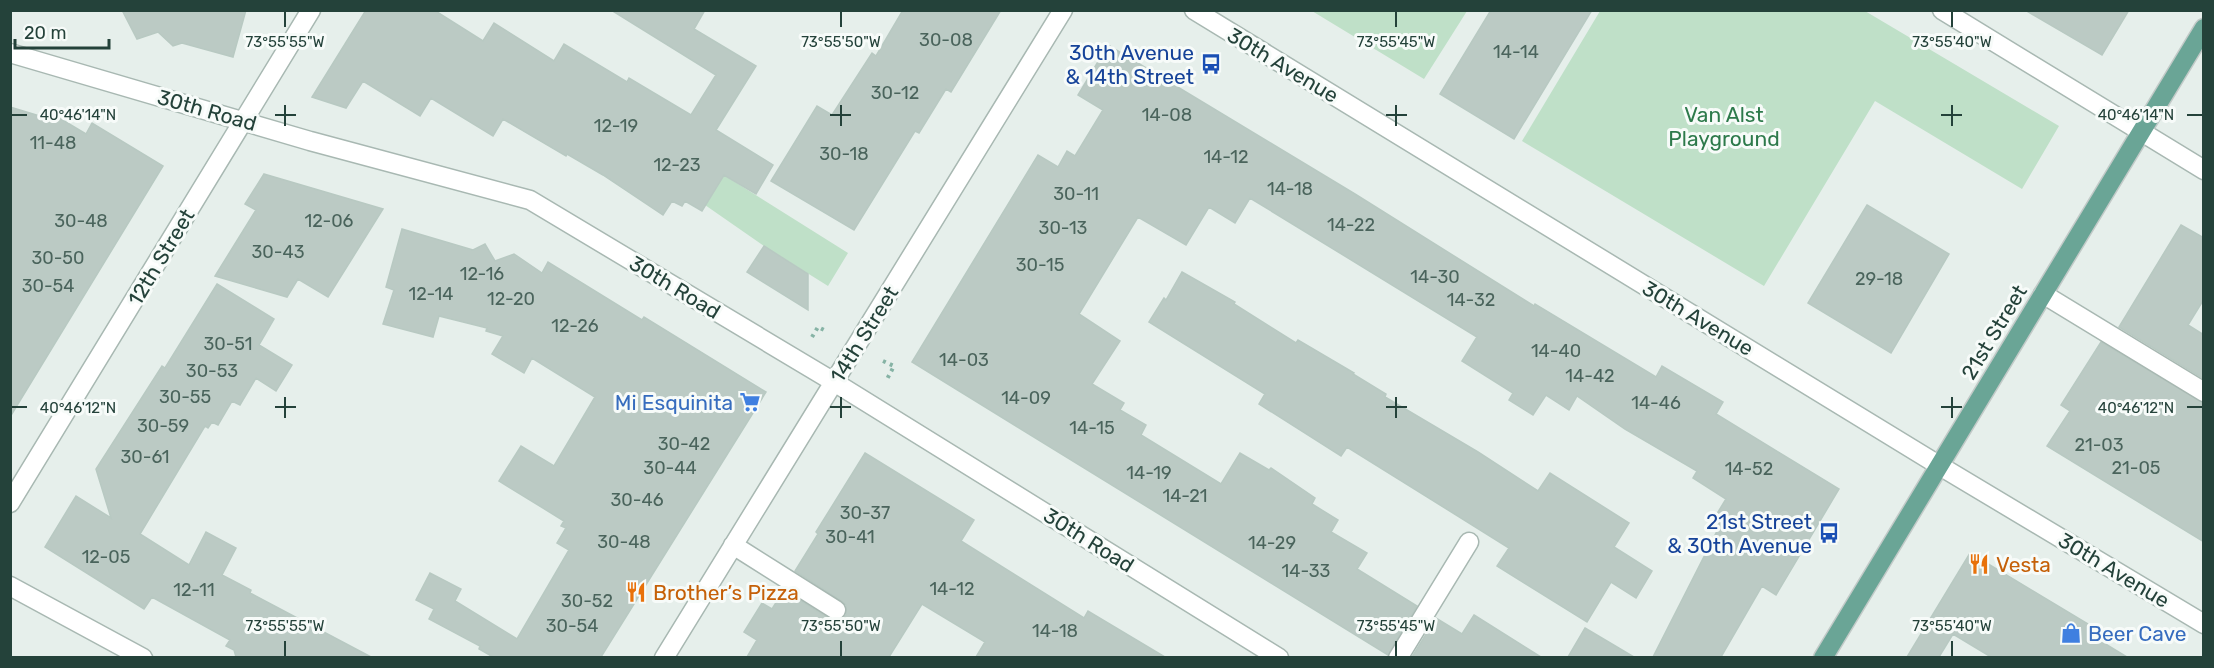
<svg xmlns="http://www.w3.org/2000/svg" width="2214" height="668" font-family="Rubik,sans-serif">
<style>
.green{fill:#bfe0c8}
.building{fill:#bbcac4;stroke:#b8c9c2;stroke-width:1.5}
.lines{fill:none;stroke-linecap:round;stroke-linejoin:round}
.minor-casing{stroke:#a8b8b2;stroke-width:21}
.major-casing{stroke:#c2cac8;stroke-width:21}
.path{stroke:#86b3a5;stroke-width:4;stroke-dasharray:3 4.5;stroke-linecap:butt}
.minor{stroke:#fff;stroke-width:18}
.major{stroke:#6aa596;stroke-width:18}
.ticks{fill:none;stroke:#24423a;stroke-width:2}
.labels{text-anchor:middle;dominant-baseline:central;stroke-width:6;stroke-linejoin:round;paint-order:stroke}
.number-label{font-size:18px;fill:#4a645c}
.transit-label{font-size:21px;fill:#164399;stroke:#f7fbf9;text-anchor:end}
.street-label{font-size:21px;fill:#24423a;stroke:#f7fbf9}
.park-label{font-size:21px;fill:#2d7a4b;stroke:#f7fbf9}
.shop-label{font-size:21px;fill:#366cbe;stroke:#f7fbf9;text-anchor:end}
.food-label{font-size:21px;fill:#c56008;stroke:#f7fbf9;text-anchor:start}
.ticks-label{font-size:15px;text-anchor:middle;fill:#24423a;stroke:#f7fbf9;stroke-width:6;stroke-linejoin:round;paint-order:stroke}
</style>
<rect width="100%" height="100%" fill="#e6efeb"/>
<!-- green -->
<path class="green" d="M1312 11H1467L1424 79Z
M1600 11H1865L2059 126 2022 189 1875 101 1764 286 1522 141Z
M724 175 848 253 828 286 764 246 705 205Z"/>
<!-- building -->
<path class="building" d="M122 10H246L233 57 182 43 173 46 158 32 137 39Z
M366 10H434L483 41 494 23 554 61 564 44 627 82 629 78 691 115 716 75 611 10H705L694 29 756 66 716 130 773 165 756 194 724 175 702 211 685 201 682 206 672 201 663 215 603 175 567 154 566 156 503 119 493 136 431 98 420 116 363 81 346 108 312 97Z
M903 10H1001L951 92 946 89 919 133 915 131 854 230 771 181 817 106 832 115 872 53 876 56Z
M1491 10H1592L1514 139 1440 94Z
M2025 10H2129L2102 55Z
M1108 45 1355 194 1534 306 1535 304 1656 377 1662 366 1723 402 1716 414 1839 489 1776 595 1762 586 1721 657H1653L1718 529 1710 525 1726 499 1693 478 1697 471 1625 429 1577 396 1569 410 1546 395 1533 415 1509 400 1513 393 1462 361 1477 337 1250 198 1235 223 1209 207 1186 245 1138 217 1079 314 1120 341 1092 384 1124 403 1120 410 1146 425 1141 435 1221 484 1240 453 1269 470 1271 468 1315 498 1312 504 1338 520 1331 532 1367 553 1357 569 1417 606 1388 655 912 362 1038 155 1058 167 1067 151 1075 156 1103 110 1078 95Z
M10 107 43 117 46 110 86 134 92 123 163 166 10 417Z
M264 174 383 209 328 297 298 279 287 297 215 276 256 210 245 204Z
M1867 205 1949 254 1891 353 1808 303Z
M2181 225 2204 238V299L2188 325 2204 335V379L2119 327Z
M402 229 473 250 485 244 495 261 514 254 542 273 548 262 642 320 644 317 766 392 601 657H493L479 649 480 646 429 619 434 609 416 600 430 573 461 589 455 601 517 639 569 550 557 543 566 528 561 526 564 521 499 481 521 446 554 466 595 397 532 358 524 373 492 354 503 336 486 331 487 328 439 316 433 337 383 324 394 290 386 287Z
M764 246 808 274V310L747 272Z
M1182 272 1235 302 1234 304 1296 343 1298 340 1354 373 1353 374 1386 394 1385 397 1478 452 1538 491 1550 473 1629 523 1614 547 1652 571 1636 598 1611 582 1587 622 1497 566 1509 548 1347 447 1341 456 1259 404 1265 394 1149 322 1164 298 1166 300Z
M217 284 274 319 259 345 292 365 276 391 256 378 240 405 232 401 218 425 212 422 208 428 205 426 140 534 189 565 206 532 236 548 222 575 251 590 250 593 371 657H236L234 650 226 646 230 640 152 597 144 609 45 547 76 496 111 518 96 469 162 366 165 368Z
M2101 342 2204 403V542L2047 446 2070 411 2061 405Z
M865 453 974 520 961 541 1084 618 1088 611 1165 657H976L985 642 922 604 889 657H747L757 640 744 632 762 603 772 609 784 590 831 620H841L846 615V605L842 601 795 571 818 534 816 532Z
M1970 553 2093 627 2089 634 2127 657H1991L1953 634 1939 657H1907Z
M1474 615 1541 657H1412L1436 618 1462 634Z
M1585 628 1634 657H1568Z"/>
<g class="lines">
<!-- minor casing -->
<g class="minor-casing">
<path id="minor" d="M1194 10 1940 466 2204 624
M1942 10 2204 170
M10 53 310 141 530 200 834 382 1279 658
M2043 294 2204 392
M10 503 311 10
M733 545 836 610
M10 586 143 658
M664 658 1063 10
M1398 658 1469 542"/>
</g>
<!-- major casing -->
<g class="major-casing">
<path id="major" d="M1823 658 2204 28"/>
</g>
<!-- path -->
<path class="path" d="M812 337 818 327 824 330
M883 361 894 366 886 381"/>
<!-- minor -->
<use href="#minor" class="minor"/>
<!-- major -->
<use href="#major" class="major"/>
</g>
<!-- ticks -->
<path class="ticks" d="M285 12V27M841 12V27M1396 12V27M1952 12V27M285 105V126M841 105V126M1396 105V126M1952 105V126M12 115H27M275 115H296M830 115H851M1386 115H1407M1941 115H1962M2187 115H2202M285 397V418M841 397V418M1396 397V418M1952 397V418M12 407H27M275 407H296M830 407H851M1386 407H1407M1941 407H1962M2187 407H2202M285 641V656M841 641V656M1396 641V656M1952 641V656"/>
<!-- icons -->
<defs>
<g id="bus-bare" transform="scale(1.62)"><path d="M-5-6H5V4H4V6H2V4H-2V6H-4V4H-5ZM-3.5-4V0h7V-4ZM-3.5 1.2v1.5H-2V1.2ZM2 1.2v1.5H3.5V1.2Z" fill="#1a4fb4" stroke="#f7fbf9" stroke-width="2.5" paint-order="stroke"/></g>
<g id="supermarket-bare" transform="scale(1.62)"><path d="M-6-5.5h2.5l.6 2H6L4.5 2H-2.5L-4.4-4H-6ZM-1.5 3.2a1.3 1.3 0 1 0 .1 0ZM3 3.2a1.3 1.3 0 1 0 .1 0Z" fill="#3f7fe0" stroke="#f7fbf9" stroke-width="2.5" paint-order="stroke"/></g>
<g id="restaurant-bare" transform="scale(1.62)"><path d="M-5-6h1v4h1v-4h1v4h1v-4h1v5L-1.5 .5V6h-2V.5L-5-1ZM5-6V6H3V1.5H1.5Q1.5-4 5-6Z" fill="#e8710a" stroke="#f7fbf9" stroke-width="2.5" paint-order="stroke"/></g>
<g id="shop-bare" transform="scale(1.62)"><path d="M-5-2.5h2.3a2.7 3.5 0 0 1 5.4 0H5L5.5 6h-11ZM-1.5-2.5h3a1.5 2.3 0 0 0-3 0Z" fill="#3f7fe0" stroke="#f7fbf9" stroke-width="2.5" paint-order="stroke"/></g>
</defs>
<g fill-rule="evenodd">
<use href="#bus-bare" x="1211" y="64"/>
<use href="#supermarket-bare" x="750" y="402"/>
<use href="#bus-bare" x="1829" y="533"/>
<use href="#restaurant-bare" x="1979" y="564"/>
<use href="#restaurant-bare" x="636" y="592"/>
<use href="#shop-bare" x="2071" y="633"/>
</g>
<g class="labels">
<!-- number labels -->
<g class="number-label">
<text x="946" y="40">30-08</text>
<text x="1516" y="52">14-14</text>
<text x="895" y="93">30-12</text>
<text x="1167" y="115">14-08</text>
<text x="616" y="126">12-19</text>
<text x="53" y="143">11-48</text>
<text x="844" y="154">30-18</text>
<text x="1226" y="157">14-12</text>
<text x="677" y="165">12-23</text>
<text x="1290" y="189">14-18</text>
<text x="1076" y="194">30-11</text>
<text x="81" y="221">30-48</text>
<text x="329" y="221">12-06</text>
<text x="1351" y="225">14-22</text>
<text x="1063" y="228">30-13</text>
<text x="278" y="252">30-43</text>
<text x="58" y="258">30-50</text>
<text x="1040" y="265">30-15</text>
<text x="482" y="274">12-16</text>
<text x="1435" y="277">14-30</text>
<text x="1879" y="279">29-18</text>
<text x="48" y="286">30-54</text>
<text x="431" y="294">12-14</text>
<text x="511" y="299">12-20</text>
<text x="1471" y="300">14-32</text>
<text x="575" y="326">12-26</text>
<text x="228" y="344">30-51</text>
<text x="1556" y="351">14-40</text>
<text x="964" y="360">14-03</text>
<text x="212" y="371">30-53</text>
<text x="1590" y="376">14-42</text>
<text x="185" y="397">30-55</text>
<text x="1026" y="398">14-09</text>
<text x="1656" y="403">14-46</text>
<text x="163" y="426">30-59</text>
<text x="1092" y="428">14-15</text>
<text x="684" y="444">30-42</text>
<text x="2099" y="445">21-03</text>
<text x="145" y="457">30-61</text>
<text x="670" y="468">30-44</text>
<text x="2136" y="468">21-05</text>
<text x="1749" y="469">14-52</text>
<text x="1149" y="473">14-19</text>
<text x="1185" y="496">14-21</text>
<text x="637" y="500">30-46</text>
<text x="865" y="513">30-37</text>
<text x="850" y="537">30-41</text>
<text x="624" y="542">30-48</text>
<text x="1272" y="543">14-29</text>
<text x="106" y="557">12-05</text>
<text x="1306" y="571">14-33</text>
<text x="952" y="589">14-12</text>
<text x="194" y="590">12-11</text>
<text x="587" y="601">30-52</text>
<text x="572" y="626">30-54</text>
<text x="1055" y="631">14-18</text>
</g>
<!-- transit labels -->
<g class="transit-label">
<text x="1194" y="52">30th Avenue<tspan x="1194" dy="24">&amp; 14th Street</tspan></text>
<text x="1812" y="521">21st Street<tspan x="1812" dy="24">&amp; 30th Avenue</tspan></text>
</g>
<!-- street labels -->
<g class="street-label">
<text transform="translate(1283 65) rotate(31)">30th Avenue</text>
<text transform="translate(207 110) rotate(16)">30th Road</text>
<text transform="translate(161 257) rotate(-59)">12th Street</text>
<text transform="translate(675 287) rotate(31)">30th Road</text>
<text transform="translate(1698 318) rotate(31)">30th Avenue</text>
<text transform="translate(1994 332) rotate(-59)">21st Street</text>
<text transform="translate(864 334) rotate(-58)">14th Street</text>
<text transform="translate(1089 540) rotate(32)">30th Road</text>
<text transform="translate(2114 570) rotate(31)">30th Avenue</text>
</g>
<!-- park labels -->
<g class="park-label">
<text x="1724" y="114">Van Alst<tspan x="1724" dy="24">Playground</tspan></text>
</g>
<!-- shop labels -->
<g class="shop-label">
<text x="733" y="402">Mi Esquinita</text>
<text x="2088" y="633" text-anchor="start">Beer Cave</text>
</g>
<!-- food labels -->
<g class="food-label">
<text x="1996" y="564">Vesta</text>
<text x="653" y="592">Brother’s Pizza</text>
</g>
</g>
<g class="ticks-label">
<text x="285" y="47">73°55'55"W</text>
<text x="841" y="47">73°55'50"W</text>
<text x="1396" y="47">73°55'45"W</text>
<text x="1952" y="47">73°55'40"W</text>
<text x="78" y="120">40°46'14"N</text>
<text x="2136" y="120">40°46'14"N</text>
<text x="78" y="413">40°46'12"N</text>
<text x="2136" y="413">40°46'12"N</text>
<text x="285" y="631">73°55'55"W</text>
<text x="841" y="631">73°55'50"W</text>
<text x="1396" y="631">73°55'45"W</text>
<text x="1952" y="631">73°55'40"W</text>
</g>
<!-- border -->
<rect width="2214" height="668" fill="none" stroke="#24423a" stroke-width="24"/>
<!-- scale -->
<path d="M15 39v9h94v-9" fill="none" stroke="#24423a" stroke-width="3"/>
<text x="24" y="39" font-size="18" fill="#24423a" stroke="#f7fbf9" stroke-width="4.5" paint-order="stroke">20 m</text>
</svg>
